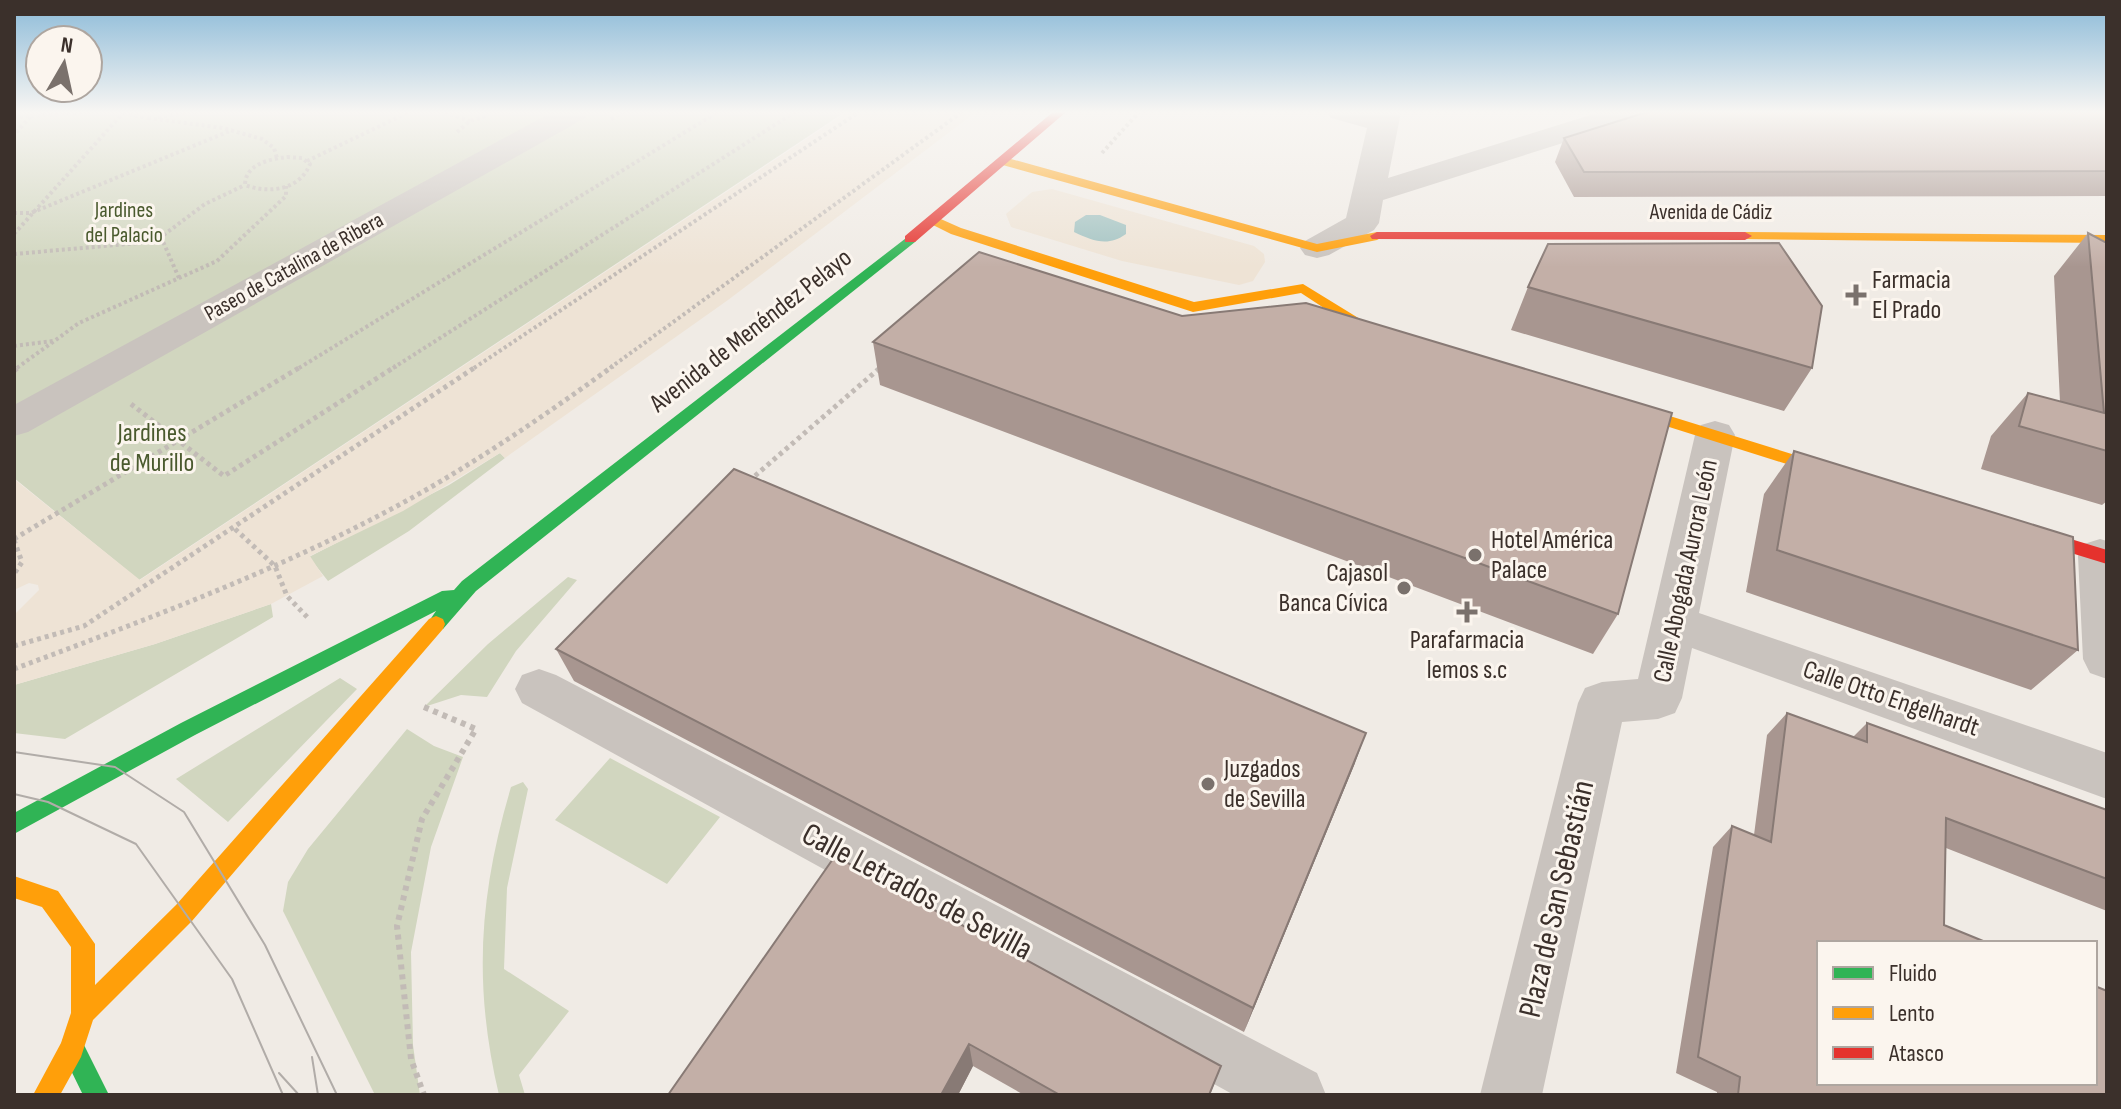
<svg xmlns="http://www.w3.org/2000/svg" width="2121" height="1109" font-family="'Sofia Sans Condensed',sans-serif">
<style>
.green{fill:#d1d6bf}
.plaza{fill:#eee3d5}
.water{fill:#a1c2c1}
.lines{fill:none;stroke-linecap:round;stroke-linejoin:round}
.path-far2{stroke:#c2bbb6;stroke-width:4;stroke-dasharray:3 3;stroke-linecap:butt}
.path-far1{stroke:#c2bbb6;stroke-width:5;stroke-dasharray:4 4;stroke-linecap:butt}
.path{stroke:#c2bbb6;stroke-width:6;stroke-dasharray:5 5;stroke-linecap:butt}
.street{fill:#c9c3be;fill-rule:evenodd}
.fast{fill:#30b455;fill-rule:evenodd}
.slow{fill:#ff9f0a;fill-rule:evenodd}
.jam{fill:#e5322d;fill-rule:evenodd}
.tram{stroke:#b1aca8;stroke-width:2}
.wall{fill:#a89690}
.shaded-wall{fill:#887a75}
.building{fill:#c3afa7;stroke:#887a75;stroke-width:2}
.poi-dot{fill:#7a716c;stroke:#fbf5ee;stroke-width:3}
.labels{text-anchor:middle;dominant-baseline:central;stroke-width:6;stroke-linejoin:round;paint-order:stroke}
.far-park-label{font-size:22px;fill:#4a5a2e;stroke:#fbf5ee}
.far-street-label{font-size:22px;fill:#3b302b;stroke:#fbf5ee}
.poi-label{font-size:26px;fill:#3b302b;stroke:#fbf5ee;text-anchor:start}
.street-label{font-size:26px;fill:#3b302b;stroke:#fbf5ee}
.park-label{font-size:26px;fill:#4a5a2e;stroke:#fbf5ee}
.near-street-label{font-size:32px;fill:#3b302b;stroke:#fbf5ee}
</style>
<rect width="100%" height="100%" fill="#f0ebe5"/>
<!-- green -->
<path class="green" d="M14 112H845L139 580 14 478Z
M500 453 505 458 409 531 328 581 309 557 449 485Z
M568 577 577 580 516 651 487 697 461 695 424 707 488 644Z
M271 604 273 617 65 739 14 733V685L155 644Z
M340 678 357 689 228 822 176 779Z
M407 729 434 746 463 757 431 847 411 952 413 1045 420 1095H375L283 911 288 882 308 849Z
M610 758 720 817 667 884 555 820Z
M523 782 528 789 507 888 504 969 569 1011 519 1075 525 1095H499C473 985 479 895 511 787Z"/>
<!-- plaza -->
<path class="plaza" d="M847 112H976L728 300 505 458 500 453 403 511 310 556 323 576 271 604 155 644 14 685V615L39 590 38 585 29 583 14 590V479L140 580Z
M1052 189 1254 246 1264 254 1265 262 1253 281 1239 285 1122 261 1011 227 1006 214 1032 192Z"/>
<!-- water -->
<path class="water" d="M1086 215H1100L1126 225V234C1108 247 1093 241 1074 232L1075 222Z"/>
<g class="lines">
<!-- path-far2 -->
<path class="path-far2" d="M445 112 470 121
M123 113 148 118
M31 116 90 112
M14 117 31 116 14 135
M158 117 197 112
M148 118 223 128 262 139 274 148 277 158
M611 119 623 112
M457 132 470 121 486 116
M1102 153 1139 112
M287 157 302 158 310 164C300 190 269 194 245 185 245 164 270 159 287 157Z
M307 161 409 112
M14 213H31L232 130
M14 234 123 113
M14 254 139 243 161 237
M179 278 161 237 205 204 245 185
M14 346 53 341
M17 368 79 323 217 261 286 196V186
M299 368 718 112
M393 368 795 112
M474 368 859 112
M610 368 962 112"/>
<!-- path-far1 -->
<path class="path-far1" d="M14 371 20 366
M131 404 224 476 396 366
M749 481 881 367
M235 529 275 566 287 596 309 619
M14 539 302 366
M14 540 22 562 14 574
M14 646 84 626 477 366
M14 669C156 616 299 563 431 487 494 450 554 409 613 366"/>
<!-- path -->
<path class="path" d="M424 707 476 729 422 819 397 926 411 1059 424 1095"/>
<!-- street -->
<path class="street" d="M552 112H589L585 118 28 432 14 436V405Z
M1327 112H1401L1388 178 1600 112H1646L1642 118 1383 200 1379 223 1374 230 1329 255 1317 258 1305 255 1300 248 1305 241 1346 218 1367 128 1331 118Z
M1715 421 1729 425 1735 435 1699 613 2107 753V799L1692 648 1682 698 1675 713 1658 719 1622 722 1542 1095H1480L1578 703 1585 688 1602 682 1638 679 1695 435 1701 425Z
M2100 539 2107 541V679L2090 673 2083 659 2078 556 2084 544Z
M539 669 556 675 1317 1073 1326 1095H1234L522 703 515 689 522 675Z"/>
<!-- fast -->
<path class="fast" d="M910 235 917 239 915 242 476 591 443 629H429L427 624 436 611 195 735 14 834V813L181 723 442 591 454 590 462 581Z
M72 1036 81 1039 109 1095H83L60 1048 63 1039Z"/>
<!-- slow -->
<path class="slow" d="M1004 157 1317 244 1377 232 1384 236 1377 240 1317 252 999 164 998 161Z
M934 216 961 228 1194 302 1303 284 1360 319 1401 332 1404 335 1396 340 1350 325 1301 293 1193 312 951 234 929 223 927 220Z
M1745 232 2107 235V243L1740 239 1738 236Z
M1615 399 1853 473 1855 477 1847 483 1609 408 1607 404Z
M436 616 443 619 445 624 443 629 192 921 93 1020 81 1057 60 1095H33L61 1043 71 1013V947L42 907 14 898V876L58 891 95 944V985L176 905 429 619Z"/>
<!-- jam -->
<path class="jam" d="M1053 112H1066L915 242H905V236Z
M1377 232H1745L1752 236 1745 240 1372 239 1370 236Z
M2015 522 2107 550V564L2009 534 2006 529 2009 524Z"/>
<!-- tram -->
<path class="tram" d="M14 752 115 767 184 812 265 945 337 1095
M14 794 48 802 136 844 232 979 283 1095
M312 1057 318 1095
M279 1073 299 1095"/>
</g>
<!-- wall -->
<path class="wall" d="M2107 112V196L1574 197 1555 162 1564 138Z
M2088 233 2107 243V501L2102 505 1981 469 1991 436 2028 393 2060 402 2054 276Z
M1528 287 1812 368 1784 411 1511 330Z
M873 342 1618 614 1593 654 880 385Z
M1794 451 2078 650 2031 690 1746 592 1764 494Z
M556 649 1355 763 1244 1032 574 681Z
M1787 713 1853 737 1867 723 2107 810V911L1946 848 1944 925 2107 1095H1717V1092L1676 1073 1713 847 1732 826 1754 835 1767 735Z
M835 856 1221 1066 1210 1095H1024L973 1066 958 1095H668Z"/>
<!-- shaded-wall -->
<path class="shaded-wall" d="M1366 733 1355 763 1244 1032 1253 1008Z
M969 1044 973 1066 958 1095H941Z"/>
<!-- building -->
<path class="building" d="M1647 112H2107V171L1584 172 1564 138Z
M2088 233 2107 243V451L2019 426 2028 393 2104 413Z
M1779 243 1822 306 1812 368 1528 287 1548 244Z
M979 252 1182 316 1306 303 1672 413 1618 614 873 342Z
M1794 451 2073 537 2078 650 1777 550Z
M734 469 1366 733 1253 1008 556 649Z
M1787 713 1867 742V723L2107 810V879L1946 818 1944 925 1988 943H1819V1083H2095V986L2107 991V1095H1738L1740 1077 1698 1057 1732 826 1771 842Z
M835 856 1221 1066 1209 1095H1060L969 1044 941 1095H668Z"/>
<!-- sky -->
<linearGradient id="sky" x2="0" y2="1"><stop stop-color="#8bbad8"/><stop offset="0.42" stop-color="#f8f6f3"/><stop offset="1" stop-color="#f8f6f3" stop-opacity="0"/></linearGradient>
<rect width="2121" height="267" fill="url(#sky)"/>
<!-- markers -->
<g class="poi-dot">
<path d="M1852 283h8v8h8v8h-8v8h-8v-8h-8v-8h8z"/>
<circle cx="1475" cy="555" r="8"/>
<circle cx="1404" cy="588" r="8"/>
<path d="M1463 600h8v8h8v8h-8v8h-8v-8h-8v-8h8z"/>
<circle cx="1208" cy="784" r="8"/>
</g>
<g class="labels">
<!-- far-park labels -->
<g class="far-park-label">
<text x="124" y="210">Jardines<tspan x="124" dy="25">del Palacio</tspan></text>
</g>
<!-- far-street labels -->
<g class="far-street-label">
<text x="1711" y="212">Avenida de Cádiz</text>
<text transform="translate(294 267) rotate(-29)">Paseo de Catalina de Ribera</text>
</g>
<!-- poi labels -->
<g class="poi-label">
<text x="1872" y="280">Farmacia<tspan x="1872" dy="30">El Prado</tspan></text>
<text x="1491" y="540">Hotel América<tspan x="1491" dy="30">Palace</tspan></text>
<text x="1388" y="573" text-anchor="end">Cajasol<tspan x="1388" dy="30">Banca Cívica</tspan></text>
<text x="1467" y="640" text-anchor="middle">Parafarmacia<tspan x="1467" dy="30">lemos s.c</tspan></text>
<text x="1224" y="769">Juzgados<tspan x="1224" dy="30">de Sevilla</tspan></text>
</g>
<!-- street labels -->
<g class="street-label">
<text transform="translate(751 331) rotate(-38)">Avenida de Menéndez Pelayo</text>
<text transform="translate(1686 571) rotate(-78)">Calle Abogada Aurora León</text>
<text transform="translate(1891 699) rotate(19)">Calle Otto Engelhardt</text>
</g>
<!-- park labels -->
<g class="park-label">
<text x="152" y="433">Jardines<tspan x="152" dy="30">de Murillo</tspan></text>
</g>
<!-- near-street labels -->
<g class="near-street-label">
<text transform="translate(917 892) rotate(28)">Calle Letrados de Sevilla</text>
<text transform="translate(1557 899) rotate(-77)">Plaza de San Sebastián</text>
</g>
</g>
<!-- border -->
<rect width="2121" height="1109" fill="none" stroke="#3b302b" stroke-width="32"/>
<!-- legend -->
<rect x="1817" y="941" width="280" height="144" fill="#fbf5ee" stroke="#aea6a0" stroke-width="2"/>
<rect x="1833" y="967" width="40" height="12" fill="#30b455" stroke="#aea6a0" stroke-width="2"/>
<text x="1889" y="981" font-size="24" fill="#3b302b">Fluido</text>
<rect x="1833" y="1007" width="40" height="12" fill="#ff9f0a" stroke="#aea6a0" stroke-width="2"/>
<text x="1889" y="1021" font-size="24" fill="#3b302b">Lento</text>
<rect x="1833" y="1047" width="40" height="12" fill="#e5322d" stroke="#aea6a0" stroke-width="2"/>
<text x="1889" y="1061" font-size="24" fill="#3b302b">Atasco</text>
<!-- north arrow -->
<g transform="translate(64 64) rotate(9)"><circle r="38" fill="#fbf5ee" stroke="#aea6a0" stroke-width="2"/>
<path d="M0-6L14 30L0 20L-14 30Z" fill="#7a716c"/>
<text y="-12" font-size="22" font-weight="bold" text-anchor="middle" fill="#3b302b">N</text>
</g>
</svg>
